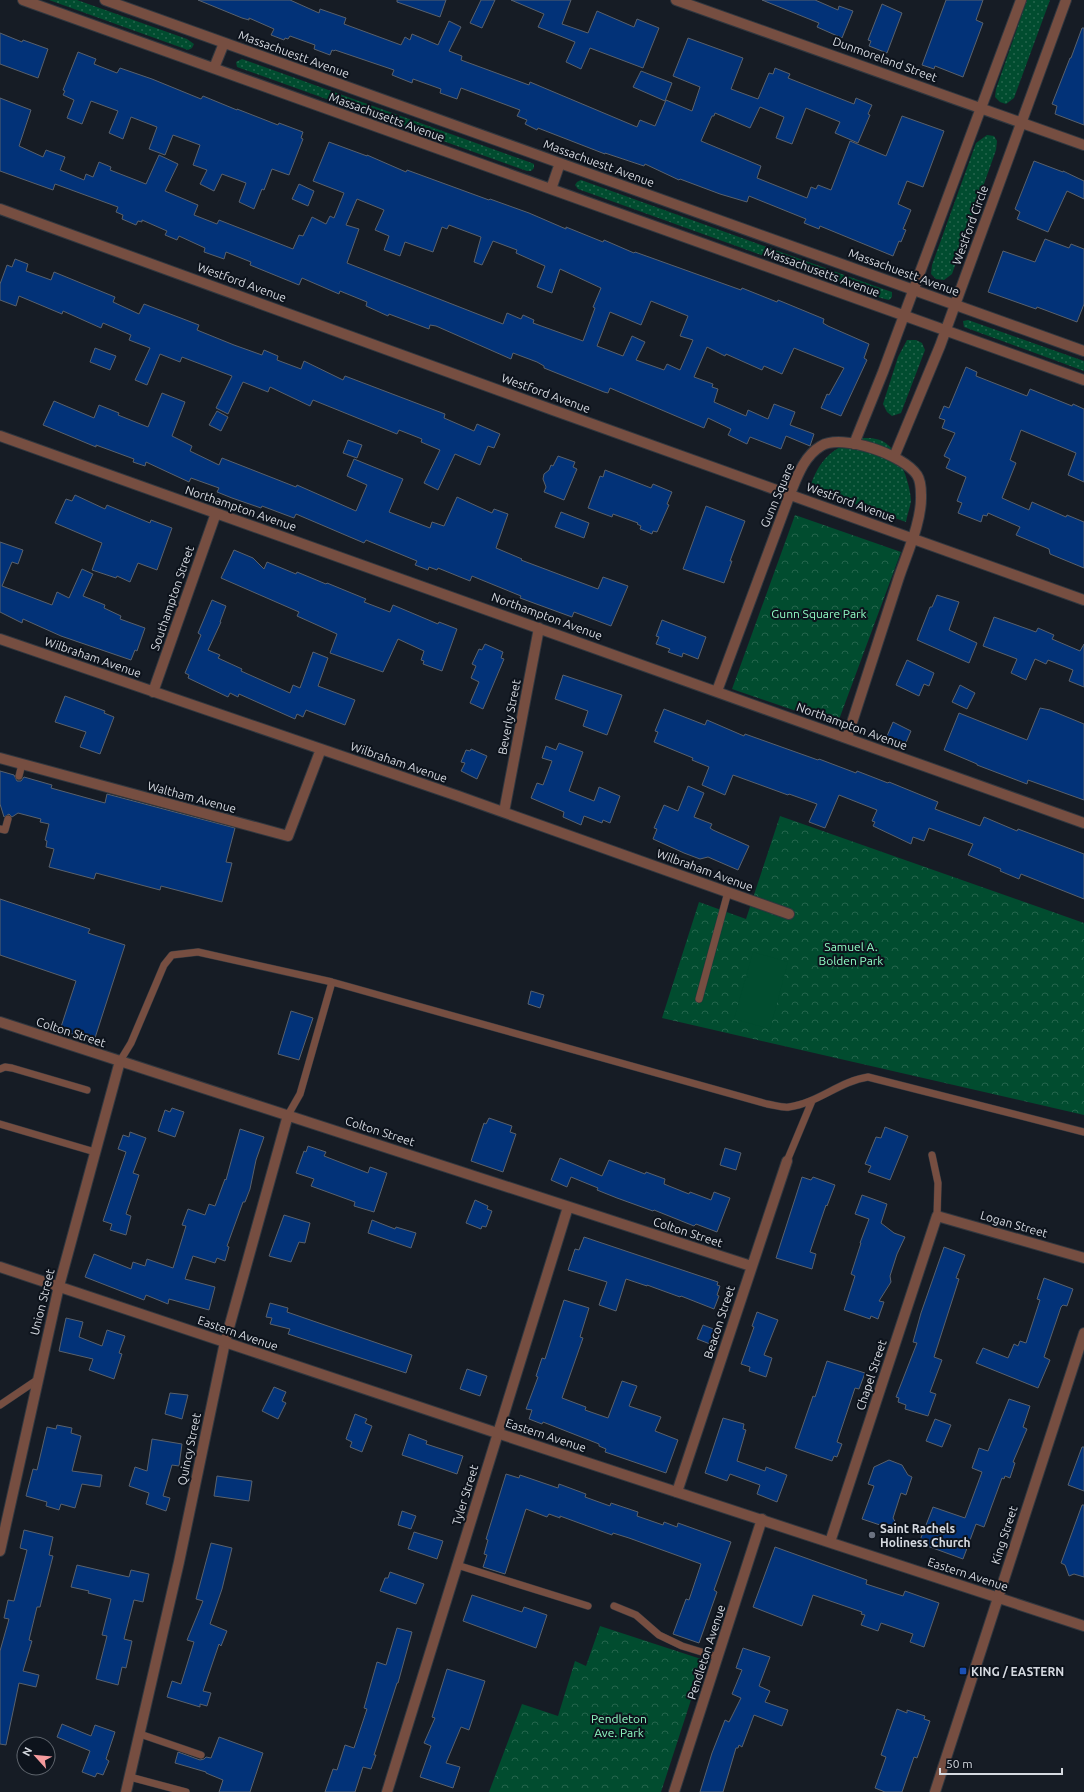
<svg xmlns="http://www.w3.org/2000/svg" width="1084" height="1792" font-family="Ubuntu,sans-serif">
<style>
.grass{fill:url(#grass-dots)}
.park{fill:url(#park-crowns)}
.pitch{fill:#014c2f}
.building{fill:#023278;stroke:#59616c;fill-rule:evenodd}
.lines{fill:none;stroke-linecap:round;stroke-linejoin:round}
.service-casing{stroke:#31373f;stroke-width:8}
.minor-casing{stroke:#31373f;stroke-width:12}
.tertiary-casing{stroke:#31373f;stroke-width:12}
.service{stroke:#764e41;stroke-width:7}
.minor{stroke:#764e41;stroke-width:10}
.tertiary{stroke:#764e41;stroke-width:10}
.worship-dot{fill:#6b7280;stroke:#0d131c;stroke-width:1.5}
.transit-dot{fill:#1a4fb4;stroke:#0d131c;stroke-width:1.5}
.labels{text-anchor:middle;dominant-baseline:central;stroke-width:4;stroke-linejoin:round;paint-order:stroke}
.street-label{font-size:12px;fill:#d6dae1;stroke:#0d131c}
.park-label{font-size:12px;fill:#91fdc5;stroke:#0d131c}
.poi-label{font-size:12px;font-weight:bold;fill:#d6dae1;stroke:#0d131c;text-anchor:start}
</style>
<defs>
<pattern id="grass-dots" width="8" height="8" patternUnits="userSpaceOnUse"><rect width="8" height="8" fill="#014c2f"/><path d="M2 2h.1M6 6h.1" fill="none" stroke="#25654d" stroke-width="1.8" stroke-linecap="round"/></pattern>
<pattern id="park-crowns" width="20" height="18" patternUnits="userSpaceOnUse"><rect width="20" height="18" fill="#014c2f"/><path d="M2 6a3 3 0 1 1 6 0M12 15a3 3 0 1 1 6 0" fill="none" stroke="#25654d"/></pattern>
</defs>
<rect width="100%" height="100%" fill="#161c25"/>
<!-- grass -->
<path class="grass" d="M49 0H77L187 39 194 44 192 48 188 50Z
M1027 0H1050L1014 98 1006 104 1000 102 995 97 996 89Z
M242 59 529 162 534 164V168L531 171H527L237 67 236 62Z
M987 135 994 136 997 141 996 150 952 274 944 280 936 279 931 274 932 265 976 143Z
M581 180 886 290 892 292V297L889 300 881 298 578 189 575 185 577 182Z
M968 320 1084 361V371L964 327 963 321Z
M907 340H916L922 343 925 350 901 413 892 416 887 412 883 404 898 357Z
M862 438C871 438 881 438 888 445 900 454 911 487 911 501 910 508 907 515 906 522L810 488C818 460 834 446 862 438Z"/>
<!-- park -->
<path class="park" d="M795 515 901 552 837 725 732 689Z
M780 816 1084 923V1115L662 1018 699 902 746 919Z
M600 1626 704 1660 661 1792H489L522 1704 558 1716 575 1661 586 1666Z"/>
<!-- pitch -->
<path class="pitch" d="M753 952 788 962 770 1029 734 1019Z"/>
<!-- building -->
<path class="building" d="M198 0H290L319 13 320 9 346 18 344 24 401 45 405 37 410 40 412 34 438 45 449 21 461 27 449 51 462 56 461 60 529 85 530 82 637 127 640 120 655 126 666 100 692 111 700 87 673 76 688 38 743 58 731 89 758 99 769 73 773 74 775 68 790 74 788 78 854 104 856 98 872 105 868 114 870 115 858 143 835 133 840 122 806 108 792 144 776 138 784 117 760 107 750 128 715 113 714 116H712L701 141 761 166 757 178 807 198 811 187 816 189 818 185 831 190 850 141 886 156 902 116 944 131 923 187 907 181 898 204 911 210 903 229 906 230 901 242 899 241 893 256 820 226 819 229 804 223 806 219 749 196 747 202 720 194 680 179 679 180 645 164 644 166 605 153V154L538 128 537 130 525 124 527 120 517 116 520 110 461 88 457 99 440 93 441 89 413 79 412 83 392 75 394 70 335 50 334 51 332 50 330 55 314 49 315 45 290 36 288 39 285 38 284 40 271 35 274 29 249 18V20L242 18Z
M397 0H446L440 17 397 2Z
M481 0H495L482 28 470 23Z
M511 0H571L562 24 588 33 597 11 634 27 637 19 659 28 643 68 590 48 581 69 566 62 575 42 538 27 544 14Z
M762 0H815L838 10 839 6 853 11 842 38 817 27 819 23Z
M946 0H983L976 20 983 23 963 77 935 66 934 69 922 65Z
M882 4 902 13 887 53 869 46 871 41 868 40Z
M1082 28H1084V125L1055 114 1057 106 1052 104 1070 58H1071Z
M0 33 22 42 23 40 48 49 38 78 0 64Z
M78 52 96 59 94 64 117 73 120 68 152 79 201 99 203 96 237 110V109L278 125 279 123 303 132 301 138 303 139 289 175 272 169 264 190 262 189 254 209 239 202 246 183 222 174 214 191 200 184 207 170 193 165 200 145 173 135 165 155 149 149 157 127 131 117 123 139 109 133 118 111 91 101 82 124 67 118 74 100 63 95 65 91 63 90Z
M641 71 672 83 665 101 633 87Z
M0 98 31 110 19 146 43 157 46 150 65 157 60 170 84 180 86 174 93 177 99 162 111 167 110 170 146 184 159 155 178 164 165 191 198 205 194 215 217 224 219 220 293 249 299 235 303 236 312 217 326 224 330 216 334 218 344 193 313 181 329 142 367 156V155L406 172 407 170 489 200 490 199 529 213 566 229V227L603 242 604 240 634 253 635 252 741 290 742 288 777 302 778 300 824 319 823 323 828 326 869 344 864 358 867 360 841 416 821 408 827 394 829 395 844 368 794 348 782 374 764 366 762 370 726 354 725 356 707 347 694 377 713 384 712 387 718 389 714 402 746 416 748 410 768 419 774 404 795 412 790 425 814 434 810 446 786 436 781 449 750 437 747 444 728 435 731 429 708 418 704 428 610 388 608 393 604 392 544 368V366L537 362 513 353 511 359 436 326 430 325 429 329 389 314 388 316 366 306 367 302 340 291 339 294 302 278 299 285 250 265 251 262 226 252 224 259 204 252 205 248 179 236 177 240 165 235 167 231 142 220V222L138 221 136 225 122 219 123 215 116 212 118 207 55 184 53 190 0 171ZM357 199 384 210 375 230 389 236 384 250 400 256 405 242 433 252 442 227 447 229 449 225 481 237 474 262 482 265 493 241 517 250 516 253 545 266 537 287 552 293 560 269 601 288 593 307 595 308 583 341 533 323 534 320 523 315 521 319 507 313 503 324 347 263 359 229 346 225ZM651 301 688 316 680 336 693 340 680 370 667 364 664 370 636 360 645 342 632 336 623 356 597 346 610 312 641 325Z
M1034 161 1063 172V171L1084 181V199L1067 191 1048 232 1017 219 1020 212 1015 209Z
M299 184 314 191 308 206 292 199Z
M1045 239 1069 248 1071 244 1084 249V304L1077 322 1037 307 1036 309 988 292 1003 251 1035 262Z
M15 259 28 264 26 271 51 280 54 272 115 297 113 302 139 314 144 304 199 325 197 330 234 345 262 355 264 350 278 356 277 360 301 369 304 361 343 380 345 376 445 414 444 418 474 431 477 424 500 434 494 448 488 446 480 465 455 454 438 490 424 483 440 450 421 442 422 439 399 430 397 434 313 400 310 406 270 387 268 392 243 382 228 414 216 408 232 376 182 357 180 362 160 354 147 385 135 380 150 348 129 340 131 335 103 323 101 328 63 311 62 314 19 296 16 306 0 300V284L7 265 12 267Z
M95 348 116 356 110 370 90 362Z
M966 367 977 372 976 376 1027 396 1030 389 1072 406 1073 404 1084 409V482L1068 475 1076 453 1021 430 1010 460 1016 463 1002 498 1029 510 1032 502 1066 517 1067 515 1084 522V568L1050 554 1049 549 1016 535 1020 527 988 513 987 516 983 515 981 522 958 513 962 503 957 501 966 477 946 468 950 459 944 456 955 433 942 428 945 420 939 418 944 406 949 408Z
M162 393 185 402 172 436 192 446 190 451 219 465 222 458 296 487 297 485 356 511 367 485 347 476 354 459 403 479 389 512 430 528 432 522 444 526 457 497 492 513 494 509 508 514 496 548 522 559 521 560 598 589 603 577 628 586 611 626 574 612 572 617 520 598 521 596 472 576 470 581 438 568 437 570 429 567 428 570 415 565 417 561 366 540 364 543 296 514 294 518 262 506 261 508 232 498 217 492 219 488 191 478 189 482 146 462 145 466 133 462 134 459 96 445V447L43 425 54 401 94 418 99 405 119 413 118 415 148 427Z
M217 411 228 417 221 431 209 425Z
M348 440 362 445 357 458 343 453Z
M558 456 575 462 573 467 577 469 564 500 544 492 546 487 543 479 544 474 549 470 551 465 553 466Z
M605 470 651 488 653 484 672 492 667 504 669 505 657 532 653 531 652 534 640 529 641 526 637 524 638 523 613 514 612 517 588 508 600 476 603 477Z
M75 495 105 509 107 505 150 523 151 520 172 528 157 570 138 563 130 582 117 576 116 578 92 570 102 543 55 523 66 499 72 501Z
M706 506 745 521 730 561H732L724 583 683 569Z
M561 512 589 523 584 538 555 527Z
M0 542 23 550 18 564 12 562 2 586 52 605 57 592 69 598 82 569 93 574 83 596 105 605 104 608 121 616 120 619 145 628 137 651 135 650 131 660 61 636 23 619 22 623 0 612Z
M234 550 253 558 264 569 267 562 296 574 297 572 326 584 327 583 366 599 364 602 390 612 393 605 438 624 439 622 457 629 442 671 423 664 424 661 421 660 424 651 398 639 383 672 330 653 337 634 297 616 299 612 221 578Z
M937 595 959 602 949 630 977 643 969 663 917 640 930 607H932Z
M212 600 226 606 220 622H221L208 650 220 655 218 658 242 669 241 671 290 693 293 685 300 688 313 652 328 658 318 686 355 700 345 725 306 710 303 717 297 714 295 719 239 694 238 697 230 693 228 697 188 678 189 675 185 673 201 635 198 633Z
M994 617 1036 632 1038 628 1054 635 1052 639 1080 651 1084 644V687L1069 681 1073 670 1048 660 1046 664 1035 659 1026 680 1011 673 1017 659 983 646Z
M662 620 706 637 698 659 683 653 682 657 668 652 670 649 656 644 659 637 656 636Z
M485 644 503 652 501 658 504 659 483 709 470 703 479 682 471 678 476 666 472 664 479 649 482 650Z
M907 660 934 673 929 686 924 684 919 696 896 685Z
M563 675 622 695 607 735 583 726 588 711 555 699Z
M960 685 975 693 967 709 952 702Z
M65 696 105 711 104 713 114 717 100 754 80 747 86 732 55 722Z
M1040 708 1050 710 1084 724V800L1028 780 1027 784 977 765V764L944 750 959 713 1027 740Z
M664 709 705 725 707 720 744 736 745 734 818 760 819 759 856 773 857 771 888 783 889 782 938 802 935 809 980 826 984 817 1017 831 1018 829 1084 854V899L1021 874 1019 879 1000 871 1001 869 968 855 973 844 929 828 924 841 913 837 911 844 873 826 875 822 872 821 877 810 839 795 825 828 809 822 817 804 789 794 788 795 733 775 725 795 702 785 709 767 692 760 693 758 654 742 658 732 655 731Z
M893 722 911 731 905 745 887 736Z
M559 743 583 752 569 791 594 801 599 787 620 796 610 823 603 820 602 823 584 816 581 825 563 817 564 812 531 798 537 783 543 785 552 761 542 758 546 746 556 750Z
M471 749 487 756 477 779 461 771 465 763 461 762 466 750 470 751Z
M0 771 14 775 17 781H21L24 777 52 785 51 788 105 803 107 794 235 828 226 862 232 863 222 902 161 886 160 890 96 873 94 879 49 867 54 849 46 847 47 841 45 840 49 824 40 822 41 819 18 813 12 817 9 814 4 817 0 804Z
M688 786 704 793 694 817 712 824 710 828 713 830 749 846 738 870 708 857 700 859 684 853 653 839 657 829 654 828 664 805 678 811Z
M0 899 90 929 88 933 125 945 94 1041 60 1030 76 981 0 955Z
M531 991 544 995 540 1008 528 1004Z
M291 1011 313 1018 299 1060 278 1054Z
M172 1108 184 1112 175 1137 158 1131 165 1110 170 1112Z
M489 1118 512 1126 510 1132 516 1134 503 1172 471 1161 484 1123 486 1124Z
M885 1127 908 1136 890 1180 868 1172 871 1166 865 1164 876 1137 881 1138Z
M240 1129 264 1137 256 1160 250 1189 245 1202H243L227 1246 229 1247 225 1261 217 1258 215 1263 193 1256 185 1279 215 1287 209 1310 169 1299 168 1304 146 1295 144 1300 85 1277 94 1254 131 1269 133 1262 145 1266 147 1259 173 1268 186 1226 182 1225 188 1209 205 1215 209 1204 215 1206 225 1179 226 1180Z
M130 1132 146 1138 133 1173 139 1175 126 1214 131 1216 126 1235 110 1230 112 1224 103 1221 126 1152 118 1149 123 1135 129 1137Z
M308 1146 326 1152 324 1156 368 1173 370 1167 387 1173 374 1212 354 1206 355 1202 311 1186 314 1179 296 1173 304 1151 306 1152Z
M725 1148 741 1153 736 1170 720 1165Z
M560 1158 602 1176 609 1160 645 1174 646 1172 665 1179 664 1184 689 1194 690 1192 711 1200 714 1192 730 1198 717 1232 696 1224 694 1226 654 1210 653 1211 617 1198 597 1190 598 1188 571 1177 567 1187 551 1180Z
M802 1177 811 1180 813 1177 835 1185 827 1206 826 1205 810 1252 816 1254 812 1269 776 1258Z
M862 1195 887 1204 881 1223 894 1233 905 1237 897 1254 890 1276 891 1282 879 1301 884 1302 878 1319 871 1316 870 1319 844 1310 855 1276 851 1274 861 1243H860L869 1219 855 1214Z
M475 1200 488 1206 487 1209 492 1211 486 1227 482 1226 481 1229 466 1223Z
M284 1215 310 1223 305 1243 299 1242 291 1262 269 1256Z
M372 1220 395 1229 396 1227 416 1233 411 1248 368 1233Z
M584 1237 718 1282 717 1285 720 1286 717 1295 719 1296 714 1309 681 1296 680 1297 647 1285V1286L626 1279 616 1311 599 1305 607 1282 568 1270 575 1249 579 1250Z
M944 1247 965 1255 956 1278 959 1279 934 1357 942 1360 930 1392 936 1394 928 1416 905 1409 906 1405 898 1402 899 1398 896 1397 917 1343 913 1342 921 1313Z
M1044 1278 1073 1289 1067 1306 1063 1305 1061 1307 1044 1357 1050 1360 1038 1388 976 1363 983 1348 1008 1358 1014 1344 1018 1346 1020 1341 1026 1343 1040 1300 1037 1299Z
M564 1300 589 1308 580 1337 583 1338 562 1398 586 1407 585 1410 608 1418 622 1381 637 1386 629 1406 661 1417 655 1431 678 1440 666 1473 605 1452 606 1449 599 1446V1444L543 1422 542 1424 529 1419 532 1410 526 1409 538 1377 536 1376 542 1358 545 1359Z
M270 1303 288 1308 287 1312 412 1355 406 1373 288 1334 290 1329 270 1324 272 1318 266 1317Z
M757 1312 778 1320 764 1355 772 1358 766 1377 749 1371 750 1367 741 1364 754 1327 752 1326Z
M66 1318 83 1322 79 1337 102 1346 107 1330 125 1336 119 1353 122 1354 114 1379 89 1370 93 1359 59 1351Z
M703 1325 716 1330 710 1344 697 1339Z
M827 1361 865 1373 859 1389 855 1388 837 1442 842 1444 837 1457 834 1456 832 1461 795 1448 813 1396 815 1397Z
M467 1369 487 1376 480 1396 460 1389Z
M274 1387 286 1392 282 1401 286 1403 278 1419 262 1411Z
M170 1393 188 1395 182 1419 165 1414Z
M1009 1399 1030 1406 1023 1427 1027 1429 1013 1462 1015 1463 1010 1478 1005 1476 1004 1479 1002 1478 984 1527 976 1524 963 1559 919 1543 933 1507 965 1518 982 1472 972 1468 979 1448 988 1451Z
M355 1414 367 1419 365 1423 372 1426 362 1452 350 1447 352 1442 346 1439Z
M723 1418 744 1424 743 1429 746 1430 737 1461 765 1471 766 1467 787 1475 777 1502 757 1494 760 1485 730 1474 727 1481 705 1473Z
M935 1419 951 1425 942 1447 926 1441Z
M57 1425 72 1428 71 1433 81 1436 72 1471 102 1475 100 1487 82 1484 75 1508 61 1504 59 1510 46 1506 47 1502 26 1496 33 1469 37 1470 47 1427 56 1429Z
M409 1434 427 1441 426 1444 463 1456 457 1474 402 1455Z
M152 1439 182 1444 179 1466 172 1465 163 1496 170 1498 166 1511 146 1504 149 1493 129 1486 135 1467 147 1471Z
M1082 1447H1084V1491L1068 1485Z
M889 1460 902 1465 908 1475 912 1477 906 1495 901 1493 893 1518 901 1532 862 1519 874 1486 868 1484 874 1467Z
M506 1474 519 1478 520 1475 558 1488 559 1484 586 1494 585 1497 610 1506 611 1503 638 1512 637 1516 663 1525 664 1522 677 1527 678 1523 731 1542 714 1590 717 1592 699 1643 673 1634 686 1599 689 1600 701 1564 629 1538 613 1533 612 1535 560 1516V1518L549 1514 547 1517 526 1509 505 1574 483 1567 487 1555 484 1554 488 1540 486 1539Z
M217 1476 252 1481 249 1501 214 1496Z
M1082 1505H1084V1577L1074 1574 1069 1576 1065 1565 1061 1563Z
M402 1511 416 1516 411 1529 398 1525Z
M24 1530 53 1537 49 1555 53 1556 40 1607H37L29 1640 32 1641 23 1671 39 1675 36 1687 19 1683 6 1745 0 1744V1651L9 1619 4 1618 8 1600 14 1601 27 1550 20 1548Z
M414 1532 443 1541 437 1559 408 1549Z
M211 1543 232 1548 222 1589 210 1624 227 1631 221 1646 219 1644 203 1691 211 1693 207 1706 200 1704V1707L167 1697 172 1681 181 1684 194 1642 187 1640 203 1601 196 1599Z
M775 1547 867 1580 866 1584 903 1596 905 1591 939 1603 924 1647 910 1642 913 1634 881 1623 878 1631 861 1625 865 1615 861 1614 862 1612 813 1595 802 1626 753 1607Z
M77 1565 129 1577 131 1570 149 1574 143 1602 134 1600 124 1639 132 1641 126 1668 122 1667 118 1685 96 1679 107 1636 102 1635 111 1599 88 1593 89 1591 71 1587Z
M390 1572 424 1584 416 1604 380 1591 385 1578H388Z
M472 1595 522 1612 524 1607 547 1615 536 1648 463 1621Z
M397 1628 412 1632 398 1683H397L374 1755H376L371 1769 363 1767 355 1792H325L333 1769 337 1770 345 1745 354 1748 367 1709 364 1708 377 1662 386 1665Z
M743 1648 770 1657 759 1686 770 1691 765 1702 788 1710 782 1726 754 1715 742 1747 739 1745 738 1748H736L723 1792H700L712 1753 725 1720 729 1722 741 1698 732 1694 742 1670 736 1668Z
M447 1669 485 1681 469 1730 461 1727 446 1763 460 1767 453 1788 420 1777 431 1746 424 1743 435 1718 432 1717Z
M897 1709 907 1713V1710L925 1716 924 1719 930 1721 917 1758 914 1757 902 1792H885L875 1788 886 1757 881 1755Z
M62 1724 91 1736 95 1725 115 1732 106 1759 109 1761 103 1775 97 1773 95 1777 82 1772 90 1751 57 1737Z
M219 1737 263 1753 250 1792H219L223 1780 206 1773V1772L175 1763 178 1752 200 1760 204 1759 206 1757 211 1758Z"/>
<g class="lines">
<!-- service casing -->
<g class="service-casing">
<path id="service" d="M19 776 22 764
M0 829 5 830 8 819
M699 999 728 892
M120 1061 131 1043 164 965 172 955 198 952 332 982 767 1104C774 1105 783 1108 789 1107 818 1103 840 1081 868 1077L1084 1132
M0 1069 5 1067 12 1068 87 1090
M288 1115 300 1094 332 982
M0 1124 95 1152
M932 1155 938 1183 937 1216
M787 1161 812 1101
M0 1405 37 1380
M457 1565 588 1606
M614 1606 636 1615 659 1635 682 1646 718 1657
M140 1734 201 1755
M130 1777 186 1792"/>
</g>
<!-- minor casing -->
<g class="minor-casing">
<path id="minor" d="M23 0 1084 380
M105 0 1084 351
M676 0 1084 145
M214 68 224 43
M551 189 560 163
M0 209 553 410 1084 600
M0 436 1084 823
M854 444 883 372 1021 0
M894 457 940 346 1066 0
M0 639 458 796 789 914
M717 691 790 494C797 477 804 456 821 446 842 433 904 455 917 475 921 481 921 489 921 495 922 521 907 553 899 577 882 631 864 684 847 738
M153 692 216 513
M0 758 288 836 321 749
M504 812 539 628
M0 1022 751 1266
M59 1286 120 1061
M677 1492 787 1161
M830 1542 937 1216 1084 1258
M126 1792 179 1562 225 1342 288 1115
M387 1792 568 1207
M674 1792 762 1519"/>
</g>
<!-- tertiary casing -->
<g class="tertiary-casing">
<path id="tertiary" d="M0 1267 497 1433 1084 1626
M0 1551 59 1286
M935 1792 1084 1333"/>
</g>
<!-- service -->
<use href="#service" class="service"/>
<!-- minor -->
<use href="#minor" class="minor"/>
<!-- tertiary -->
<use href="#tertiary" class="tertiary"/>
</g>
<!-- markers -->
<circle class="worship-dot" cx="872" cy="1535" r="4"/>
<rect class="transit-dot" x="959" y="1667" width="8" height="8" rx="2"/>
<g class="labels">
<!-- street labels -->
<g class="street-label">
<text transform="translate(294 54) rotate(20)">Massachuestt Avenue</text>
<text transform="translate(885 59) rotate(20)">Dunmoreland Street</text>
<text transform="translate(387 117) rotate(20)">Massachusetts Avenue</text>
<text transform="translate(599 163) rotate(20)">Massachuestt Avenue</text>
<text transform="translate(970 225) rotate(-70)">Westford Circle</text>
<text transform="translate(822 272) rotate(20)">Massachusetts Avenue</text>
<text transform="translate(904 272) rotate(20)">Massachuestt Avenue</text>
<text transform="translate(242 282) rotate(20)">Westford Avenue</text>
<text transform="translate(546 393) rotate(20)">Westford Avenue</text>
<text transform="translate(777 495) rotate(-67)">Gunn Square</text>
<text transform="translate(851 502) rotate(20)">Westford Avenue</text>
<text transform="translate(241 508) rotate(19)">Northampton Avenue</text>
<text transform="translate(172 598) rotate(-71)">Southampton Street</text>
<text transform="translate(547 616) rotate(20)">Northampton Avenue</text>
<text transform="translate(93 657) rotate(19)">Wilbraham Avenue</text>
<text transform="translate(509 717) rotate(-79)">Beverly Street</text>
<text transform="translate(852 726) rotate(20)">Northampton Avenue</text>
<text transform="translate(399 762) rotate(19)">Wilbraham Avenue</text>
<text transform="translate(192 797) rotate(15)">Waltham Avenue</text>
<text transform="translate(705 870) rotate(20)">Wilbraham Avenue</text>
<text transform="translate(71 1032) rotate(18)">Colton Street</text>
<text transform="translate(380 1131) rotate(18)">Colton Street</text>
<text transform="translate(1014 1224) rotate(16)">Logan Street</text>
<text transform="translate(688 1232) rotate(18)">Colton Street</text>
<text transform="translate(42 1302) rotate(-76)">Union Street</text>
<text transform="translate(719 1322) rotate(-72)">Beacon Street</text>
<text transform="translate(238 1333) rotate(19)">Eastern Avenue</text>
<text transform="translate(871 1375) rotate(-72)">Chapel Street</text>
<text transform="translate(546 1435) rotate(18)">Eastern Avenue</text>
<text transform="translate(189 1449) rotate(-78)">Quincy Street</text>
<text transform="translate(465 1495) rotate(-73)">Tyler Street</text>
<text transform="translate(1004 1535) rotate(-72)">King Street</text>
<text transform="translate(968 1574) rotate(18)">Eastern Avenue</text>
<text transform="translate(706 1652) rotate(-72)">Pendleton Avenue</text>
</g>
<!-- park labels -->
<g class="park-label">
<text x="819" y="613">Gunn Square Park</text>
<text x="851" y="946">Samuel A.<tspan x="851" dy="14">Bolden Park</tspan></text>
<text x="619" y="1718">Pendleton<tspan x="619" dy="14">Ave. Park</tspan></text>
</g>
<!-- poi labels -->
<g class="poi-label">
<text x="880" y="1528">Saint Rachels<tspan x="880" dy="14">Holiness Church</tspan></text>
<text x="971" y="1671">KING / EASTERN</text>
</g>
</g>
<!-- north arrow -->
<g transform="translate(36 1756) rotate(297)"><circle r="19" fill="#0d131c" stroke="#5d636b"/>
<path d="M0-3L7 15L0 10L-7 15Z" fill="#f59b9e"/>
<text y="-6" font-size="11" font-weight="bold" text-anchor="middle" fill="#d6dae1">N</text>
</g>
<!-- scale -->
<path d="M940 1768v6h122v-6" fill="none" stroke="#d6dae1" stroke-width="2"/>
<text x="946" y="1768" font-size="12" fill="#d6dae1" stroke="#0d131c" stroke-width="3" paint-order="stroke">50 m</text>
</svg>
